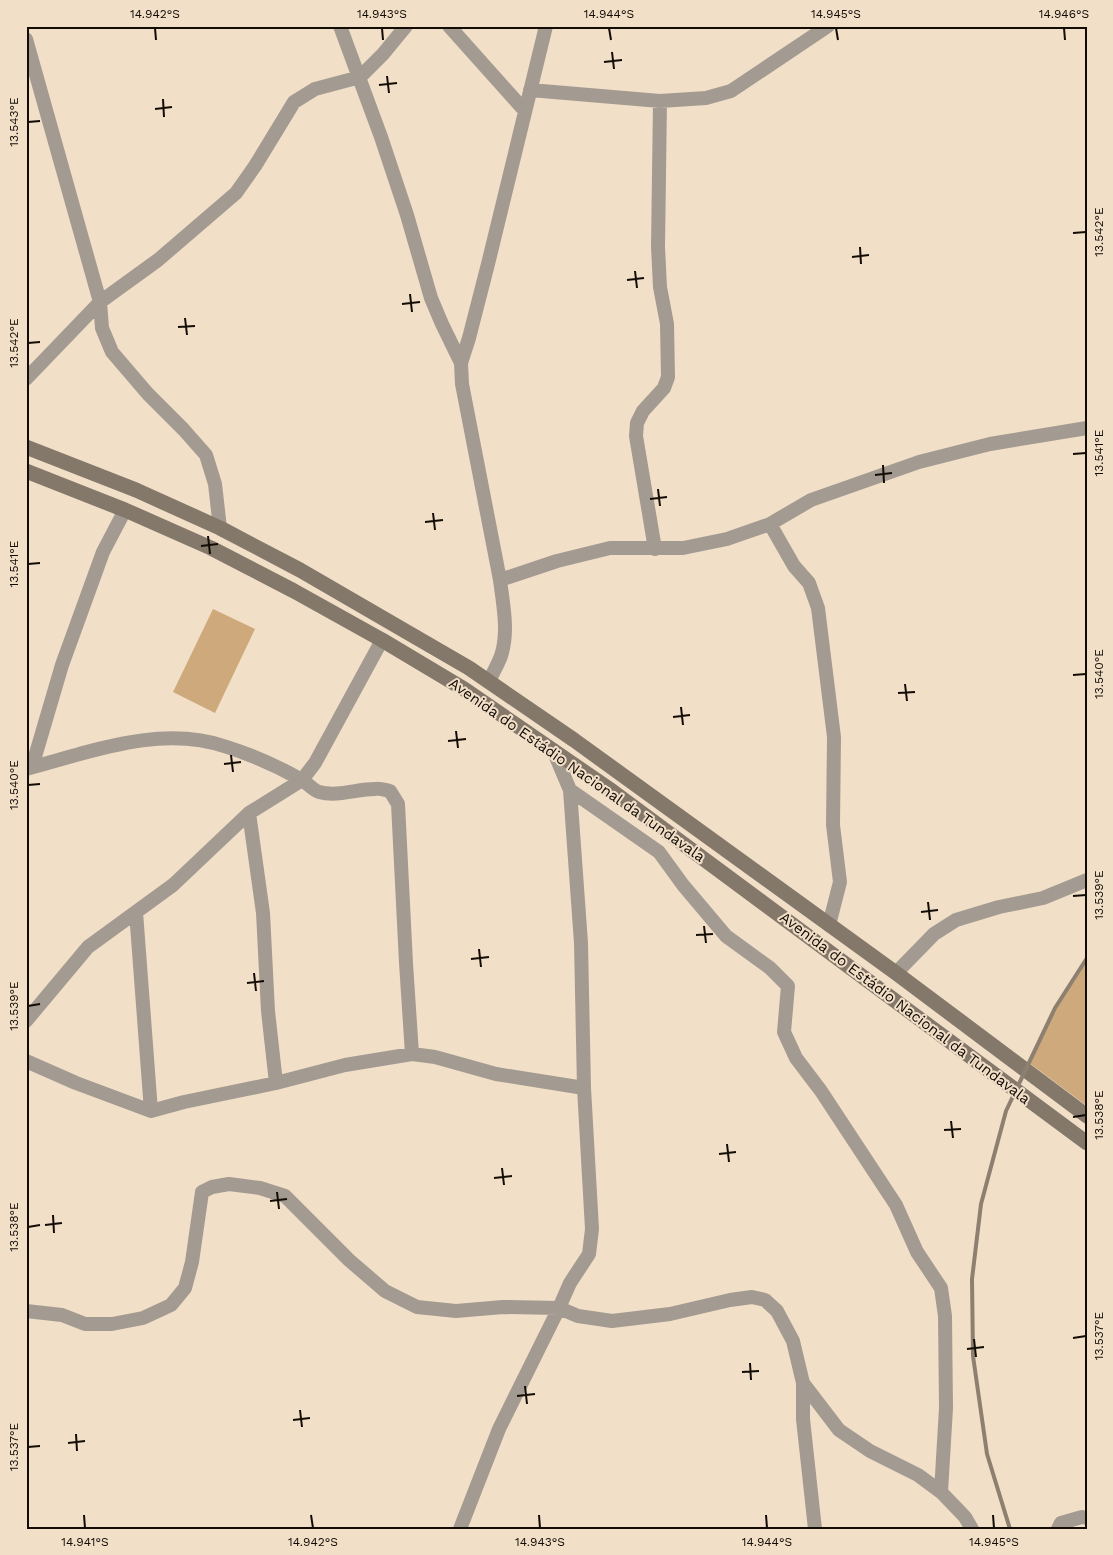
<svg xmlns="http://www.w3.org/2000/svg" width="1113" height="1555" font-family="'Work Sans',sans-serif">
<style>
.green{fill:#cea97b}
.lines{fill:none;stroke-linecap:round;stroke-linejoin:round}
.street{stroke:#a39b91;stroke-width:14}
.secondary{stroke:#84786a;stroke-width:15}
.rail{stroke:#8d8070;stroke-width:4}
.ticks{fill:none;stroke:#120c05;stroke-width:2}
.labels{text-anchor:middle;dominant-baseline:central;stroke-width:4;stroke-linejoin:round;paint-order:stroke}
.street-label{font-size:15px;fill:#120c05;stroke:#f2dfc8}
.neatline{fill:none;stroke:#120c05;stroke-width:2}
.ticks-label{font-size:12px;text-anchor:middle;fill:#120c05}
</style>
<rect width="100%" height="100%" fill="#f2dfc8"/>
<!-- green -->
<path class="green" d="M213 609 255 629 215 713 173 692Z
M1087 958V1106L1028 1062 1055 1008Z"/>
<g class="lines">
<!-- street -->
<path class="street" d="M340 26 381 137 407 215 431 298 442 324 461 363
M449 26 525 111
M26 39 100 302 102 328 112 352 148 394 184 430 206 455 215 484 220 528
M530 90 660 101 706 98 731 91 828 26
M26 379 100 302 158 260 236 193 255 166 294 102 315 89 360 77 383 54 406 26
M770 524 794 566 809 583 818 608 834 737 833 825 840 882 829 925
M655 549 636 436 637 423 643 411 664 388 668 377 667 324 660 287 658 247 660 101
M500 580 557 561 610 548H683L727 539 770 524 811 500 919 462 990 444 1087 428
M489 681C493 673 498 664 501 656 509 632 503 604 500 580L462 384 461 363 469 338 488 264 546 26
M553 750 570 790 581 943 584 1088 592 1229 589 1254 570 1283 559 1308 578 1316 612 1321 670 1314 730 1300 752 1297 765 1300 777 1311 793 1341 803 1383 839 1430 870 1451 918 1475 941 1492 965 1517 972 1529
M32 767 62 665 103 552 125 510
M26 769C91 752 160 724 227 747 252 755 277 766 300 779 307 782 312 790 319 792 338 797 356 789 375 789 380 788 385 790 390 791L398 804 406 963 412 1054
M570 790 659 852 683 885 726 936 770 968 788 986 784 1032 796 1058 821 1091 896 1205 917 1252 941 1288 945 1316 946 1408 941 1492
M249 813 263 913 268 1011 276 1083
M136 912 151 1111
M896 973 934 934 956 920 999 907 1043 898 1087 880
M26 1021 88 947 173 885 249 813 302 780 315 763 382 640
M26 1061 76 1083 151 1111 184 1102 276 1083 345 1065 412 1054 435 1057 496 1074 584 1088
M26 1311 62 1315 85 1324H112L143 1318 171 1305 185 1288 192 1262 202 1192 212 1187 229 1184 260 1188 285 1196 349 1260 385 1291 417 1307 456 1311 503 1307 559 1308 499 1429 460 1529
M803 1383V1419L815 1529
M1058 1529 1061 1523 1082 1517 1087 1518"/>
<!-- secondary -->
<path class="secondary" d="M26 447 136 490 220 528 300 570 469 668 574 740 896 973 1087 1116
M26 471 125 510 211 548 294 591 382 640 464 689 612 791 1087 1143"/>
<!-- rail -->
<path class="rail" d="M1010 1529 987 1454 973 1356 972 1279 981 1204 1006 1111 1055 1008 1087 958"/>
</g>
<!-- ticks -->
<path class="ticks" d="M155 28 156 40M382 28 383 40M609 28 611 40M836 28 838 40M1064 28 1065 40M612 52 614 69M604 62 622 60M387 76 389 93M379 85 397 83M163 99 164 117M155 109 172 107M28 122 40 121M1073 233 1086 232M860 247 861 264M852 257 869 255M635 271 637 288M627 280 644 278M410 294 412 312M402 304 420 302M185 318 187 335M178 327 195 326M28 343 40 342M1073 454 1086 453M883 465 884 483M875 475 892 473M658 489 660 506M650 499 667 497M433 513 435 530M425 522 443 520M208 536 210 554M201 546 218 544M28 564 40 563M1073 675 1086 674M905 684 907 701M898 693 915 692M681 707 683 725M673 717 690 715M456 731 458 748M448 741 466 739M231 755 233 772M224 764 241 762M28 785 40 784M1073 896 1086 895M928 902 930 920M921 912 938 910M704 926 706 943M696 935 713 934M479 949 481 967M471 959 489 957M254 973 256 991M247 983 264 981M28 1006 40 1004M1073 1117 1086 1115M951 1121 953 1138M944 1130 961 1129M727 1144 729 1162M719 1154 736 1152M502 1168 504 1185M494 1178 512 1176M277 1192 279 1209M270 1201 287 1199M53 1215 54 1233M45 1225 62 1223M28 1227 40 1225M1073 1338 1086 1336M974 1339 976 1357M967 1349 984 1347M750 1363 751 1380M742 1372 759 1371M525 1386 527 1404M517 1396 535 1394M300 1410 302 1427M293 1420 310 1418M76 1434 77 1451M68 1443 85 1441M28 1447 40 1446M84 1515 85 1528M311 1515 313 1528M539 1515 540 1528M766 1515 767 1528M993 1515 994 1528"/>
<g class="labels">
<!-- street labels -->
<g class="street-label">
<text transform="translate(577 770) rotate(35)">Avenida do Estádio Nacional da Tundavala</text>
<text transform="translate(905 1008) rotate(37)">Avenida do Estádio Nacional da Tundavala</text>
</g>
</g>
<!-- border -->
<rect width="1113" height="1555" fill="none" stroke="#f2dfc8" stroke-width="55"/>
<rect x="28" y="28" width="1058" height="1500" class="neatline"/>
<g class="ticks-label">
<text x="155" y="18">14.942°S</text>
<text x="382" y="18">14.943°S</text>
<text x="609" y="18">14.944°S</text>
<text x="836" y="18">14.945°S</text>
<text x="1064" y="18">14.946°S</text>
<text transform="translate(14 122) rotate(-90)" y="4">13.543°E</text>
<text transform="translate(1099 232) rotate(-90)" y="4">13.542°E</text>
<text transform="translate(14 343) rotate(-90)" y="4">13.542°E</text>
<text transform="translate(1099 453) rotate(-90)" y="4">13.541°E</text>
<text transform="translate(14 564) rotate(-90)" y="4">13.541°E</text>
<text transform="translate(1099 674) rotate(-90)" y="4">13.540°E</text>
<text transform="translate(14 785) rotate(-90)" y="4">13.540°E</text>
<text transform="translate(1099 895) rotate(-90)" y="4">13.539°E</text>
<text transform="translate(14 1006) rotate(-90)" y="4">13.539°E</text>
<text transform="translate(1099 1115) rotate(-90)" y="4">13.538°E</text>
<text transform="translate(14 1227) rotate(-90)" y="4">13.538°E</text>
<text transform="translate(1099 1336) rotate(-90)" y="4">13.537°E</text>
<text transform="translate(14 1447) rotate(-90)" y="4">13.537°E</text>
<text x="85" y="1546">14.941°S</text>
<text x="313" y="1546">14.942°S</text>
<text x="540" y="1546">14.943°S</text>
<text x="767" y="1546">14.944°S</text>
<text x="994" y="1546">14.945°S</text>
</g>
</svg>
